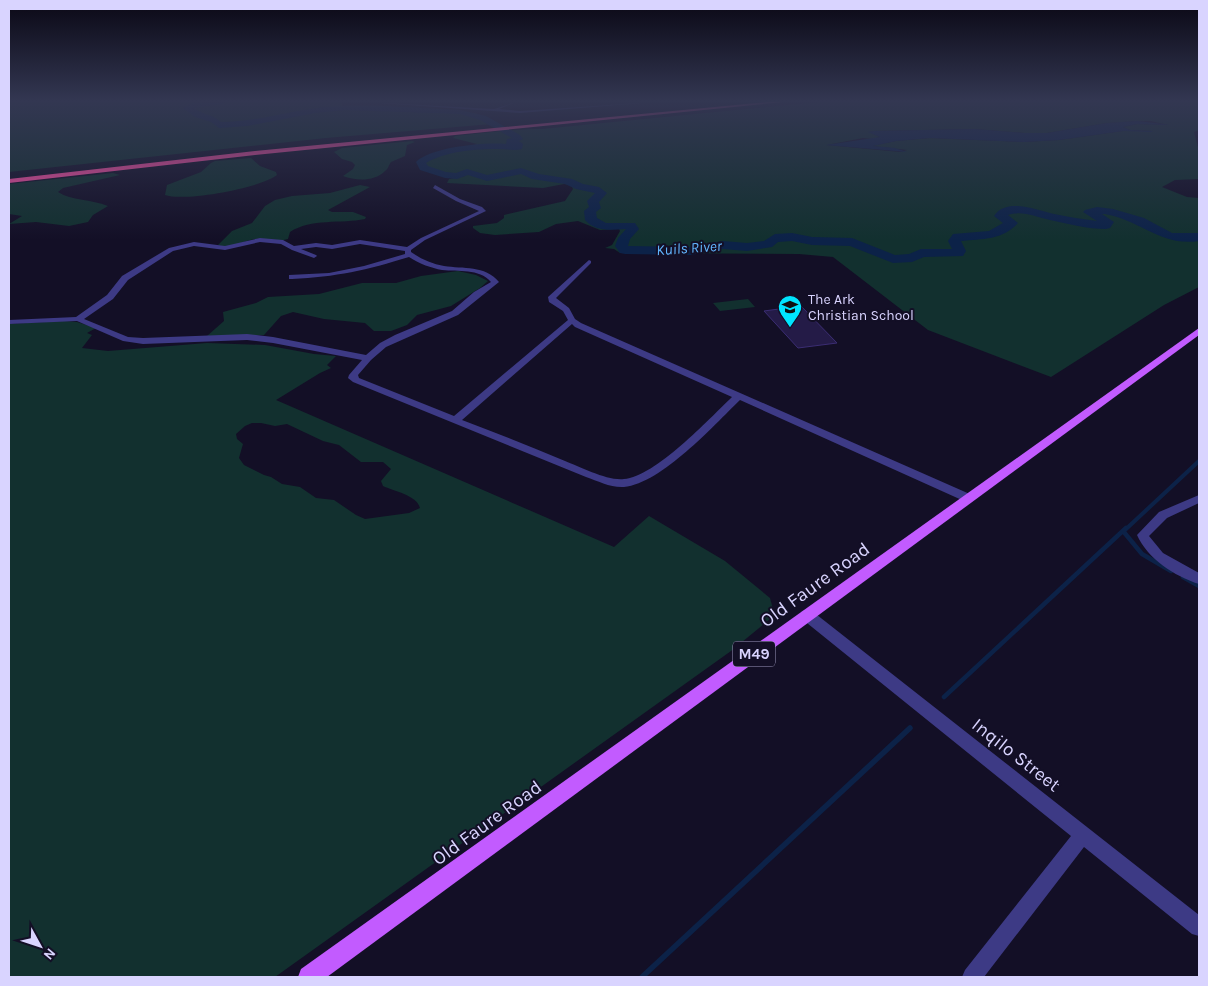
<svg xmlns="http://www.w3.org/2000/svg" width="1208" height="986" font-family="Karla,sans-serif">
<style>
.green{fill:#12302f;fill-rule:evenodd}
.water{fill:#0c2248}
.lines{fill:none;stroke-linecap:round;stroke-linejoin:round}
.stream-far2{stroke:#0c2248;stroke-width:4}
.stream-far1{stroke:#0c2248;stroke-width:4.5}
.stream{stroke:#0c2248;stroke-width:5.5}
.river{fill:#0c2248;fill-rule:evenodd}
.building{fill:#241b47;stroke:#3b2d73}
.street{fill:#3d3a85;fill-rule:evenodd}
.primary{fill:#c25bff;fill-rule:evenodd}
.highway{fill:#ff4fa3;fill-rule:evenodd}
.labels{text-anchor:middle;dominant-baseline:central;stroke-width:4;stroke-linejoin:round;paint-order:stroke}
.far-poi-label{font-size:14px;fill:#d9d4ff;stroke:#130f26;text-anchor:start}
.far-water-label{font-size:15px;font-style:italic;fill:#62b6ff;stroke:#130f26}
.shield{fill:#130f26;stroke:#9e99be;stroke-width:1}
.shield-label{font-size:15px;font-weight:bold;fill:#d9d4ff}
.near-street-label{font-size:19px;fill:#d9d4ff;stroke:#130f26}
</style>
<rect width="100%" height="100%" fill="#130f26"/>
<!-- green -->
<path class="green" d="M9 102H341L343 106 465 112 475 113 493 121 492 124 326 138 9 172Z
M819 102H1199V130L1194 132 1199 151V179L1175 180 1162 187 1187 197 1199 198V287L1164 305 1051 377 928 330 833 257 799 254 620 253 614 249 605 248 612 245 620 231 619 229 600 230 578 221 556 224 539 232 495 235 480 233 473 228V226L497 223 504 218V215L565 201 573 189 571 185 564 184 543 188 447 183 449 179 465 176 463 174C450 177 426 176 421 162L477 144 453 138 455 136C484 133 512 129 542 129ZM1138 121H1151L1168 125 1137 124 1123 127 1130 130 1152 131H1123L1059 140 1024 142 930 138 896 141 872 146 907 150 900 152 827 145 863 138 872 139 880 137 869 132 874 131 975 129 1024 133H1047L1107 123Z
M412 141 415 142 407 145 405 156 391 162C388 166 389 168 385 171 374 182 356 181 343 176L353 169 355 165 352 162 342 159 334 152 342 148Z
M251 158 260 166 276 172 277 175C261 188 184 202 165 195L167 185 201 172 211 163 215 161Z
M113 173 120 175 63 188 58 192C72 201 91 199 108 206L93 215 88 222 69 226 36 222 9 224 22 216 9 214V184Z
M360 185 370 187 328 210 332 212H353L366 217 365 219C341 224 311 218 290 232L288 239C278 242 267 238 256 239 244 240 229 250 218 245L232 231 252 223 265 206 275 200 292 196 330 193Z
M458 271 476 275 488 281 480 288 451 306 417 315 407 325 391 331H374L365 323 324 319 293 312 281 316 264 335 207 336 224 321 223 312 256 303 268 297 319 294 362 283H396L421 276Z
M748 299 755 307 720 311 713 303Z
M64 321 77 322 96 328 87 333 92 335 82 348 108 351 207 343 265 345 314 354 336 356 327 365 331 368 320 373 276 400 614 547 649 516 725 561 770 598 773 609 770 619 731 651 275 977H9V324ZM252 423H261L275 426 287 424 323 441 339 445 361 462H383L391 469 381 481 383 486C393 491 417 495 420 508L409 513 365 519 356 515 334 500 316 498 300 487 282 484 271 477 264 475 244 465 239 458 243 444 237 439 236 434 245 426Z"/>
<!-- water -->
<path class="water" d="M1138 121 1170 125 1137 124 1123 127 1130 130 1153 131 1151 132 1123 131 1059 140 1024 142 930 138 896 141 873 146 895 148 907 152 826 145 880 137 868 132 874 131 975 129 1024 133H1047L1107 123Z"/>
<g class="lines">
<!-- stream-far2 -->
<path class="stream-far2" d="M1125 530 1199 461"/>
<!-- stream-far1 -->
<path class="stream-far1" d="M1123 531 1142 554 1171 571
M1183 577 1199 586
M944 697 1126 528"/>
<!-- stream -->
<path class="stream" d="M642 977 910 728"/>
<!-- river -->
<path class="river" d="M226 102 222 104 193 108C202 114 214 115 221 122 257 122 291 110 327 107 371 103 416 108 460 110L486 116 520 135 523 139 519 141 523 144 522 149C514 151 507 149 499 149 476 149 446 151 426 163L428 166 446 172 456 173 467 169 487 175 521 168 539 174 572 179 583 184 599 187 607 193 599 202 601 208 596 212 597 218 606 223H635L639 229 630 239 628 246 691 247 723 241 747 243 764 241 775 234 792 233 812 237 852 238 895 255 909 254 921 249H952L948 241 953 234 989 231 1003 223 994 216C1006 197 1037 210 1054 214 1068 217 1083 219 1097 221L1083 212 1085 210 1097 207 1113 209 1144 218 1172 233H1199V241C1162 247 1140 220 1105 214H1102L1114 222 1110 228 1106 229C1088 229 1068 224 1050 220 1036 217 1022 210 1008 215L1018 223C1003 240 982 239 961 241L966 251 963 256 924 257 912 262 893 263 850 246 812 245 792 241 778 242 772 247 747 251 723 249 691 255 625 254 620 253 615 246 618 238 626 229C611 230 596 232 585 220L584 211 589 207 587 201 595 193 576 189 565 184 532 179 521 174 487 181 468 175 457 179 445 178 420 170 416 162C431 147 485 142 506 144L507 139 512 138 480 120 460 114 345 110 315 113 247 126 219 128 211 122 195 117 183 108 193 103Z"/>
</g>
<!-- building -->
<path class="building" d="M801 306 837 343 798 348 764 311Z"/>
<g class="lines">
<!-- street -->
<path class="street" d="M366 102 494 109 516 102 499 109 520 111 654 102 520 113Z
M435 185 460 199 482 207 486 211 425 240 411 250V252C421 259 432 264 444 266 463 269 485 265 499 282L458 315 386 347 371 360 358 375 359 378 454 416 568 320 563 311 549 302 548 297 589 260 591 261V263L556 298 569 308 575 319 581 323 972 495 974 498 972 501H964L740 400C713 426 662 483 624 487 611 488 598 481 586 477L353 382 348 378 349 375 362 360 273 343 247 340 143 344 123 341 77 321 9 324V320L76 317 107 295 122 276 169 248 194 242 225 246 260 238 283 240 294 246 316 243 332 245 360 240 407 247 421 238 479 211 456 201 433 188ZM260 242 281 244 292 250 314 258 317 256 316 255 301 249 316 247 332 249 360 244 405 251V254L364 266 329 273 289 275V279H292C336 277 367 270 409 257 420 264 431 268 442 270 458 272 479 268 491 282L474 292 452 311 395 335 380 343 366 355 273 337 247 334 143 338 128 337 84 319 113 299 128 280 173 251 194 246 225 250ZM572 324 575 327 732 397C709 419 655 477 624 479 607 481 581 467 565 461 531 447 497 433 462 420Z
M1199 495V503L1167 518 1149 536 1163 553 1199 573V584C1174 576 1148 559 1137 535L1159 512Z
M807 610 812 611 1199 915V936L1192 934 1084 847 984 977H962L965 970 1071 836 802 619 800 615 802 611Z"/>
<!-- primary -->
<path class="primary" d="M1199 328V335L327 977H298L301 969Z"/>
<!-- highway -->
<path class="highway" d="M767 102H783L255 155 9 183V179L255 151Z"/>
</g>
<!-- sky -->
<linearGradient id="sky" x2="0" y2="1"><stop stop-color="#0a0815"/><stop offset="0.42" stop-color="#333752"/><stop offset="1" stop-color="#333752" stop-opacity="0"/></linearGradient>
<rect width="1208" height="240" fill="url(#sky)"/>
<!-- icons -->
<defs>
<g id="school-pin" transform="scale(1.25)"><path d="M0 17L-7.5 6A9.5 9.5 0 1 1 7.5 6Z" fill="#00e5ff" stroke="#130f26"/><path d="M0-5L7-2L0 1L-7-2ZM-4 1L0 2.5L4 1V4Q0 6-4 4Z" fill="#111"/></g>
</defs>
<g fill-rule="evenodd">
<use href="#school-pin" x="790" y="307"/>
</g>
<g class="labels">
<!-- far-poi labels -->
<g class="far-poi-label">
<text x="808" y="299">The Ark<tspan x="808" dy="16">Christian School</tspan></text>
</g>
<!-- far-water labels -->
<g class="far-water-label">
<text transform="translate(689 248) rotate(-4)">Kuils River</text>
</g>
<!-- shield labels -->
<rect class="shield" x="733" y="641.5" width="42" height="25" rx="4"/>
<g class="shield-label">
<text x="754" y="654">M49</text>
</g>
<!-- near-street labels -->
<g class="near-street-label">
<text transform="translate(815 585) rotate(-36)">Old Faure Road</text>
<text transform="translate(1016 755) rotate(38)">Inqilo Street</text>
<text transform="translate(487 823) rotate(-36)">Old Faure Road</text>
</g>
</g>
<!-- border -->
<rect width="1208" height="986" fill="none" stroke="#d9d4ff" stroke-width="20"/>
<!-- north arrow -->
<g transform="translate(40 946) rotate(130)" stroke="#130f26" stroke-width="4" paint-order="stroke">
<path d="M0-4L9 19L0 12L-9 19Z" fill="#d9d4ff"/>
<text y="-8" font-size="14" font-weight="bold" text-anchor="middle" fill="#d9d4ff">N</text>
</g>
</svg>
